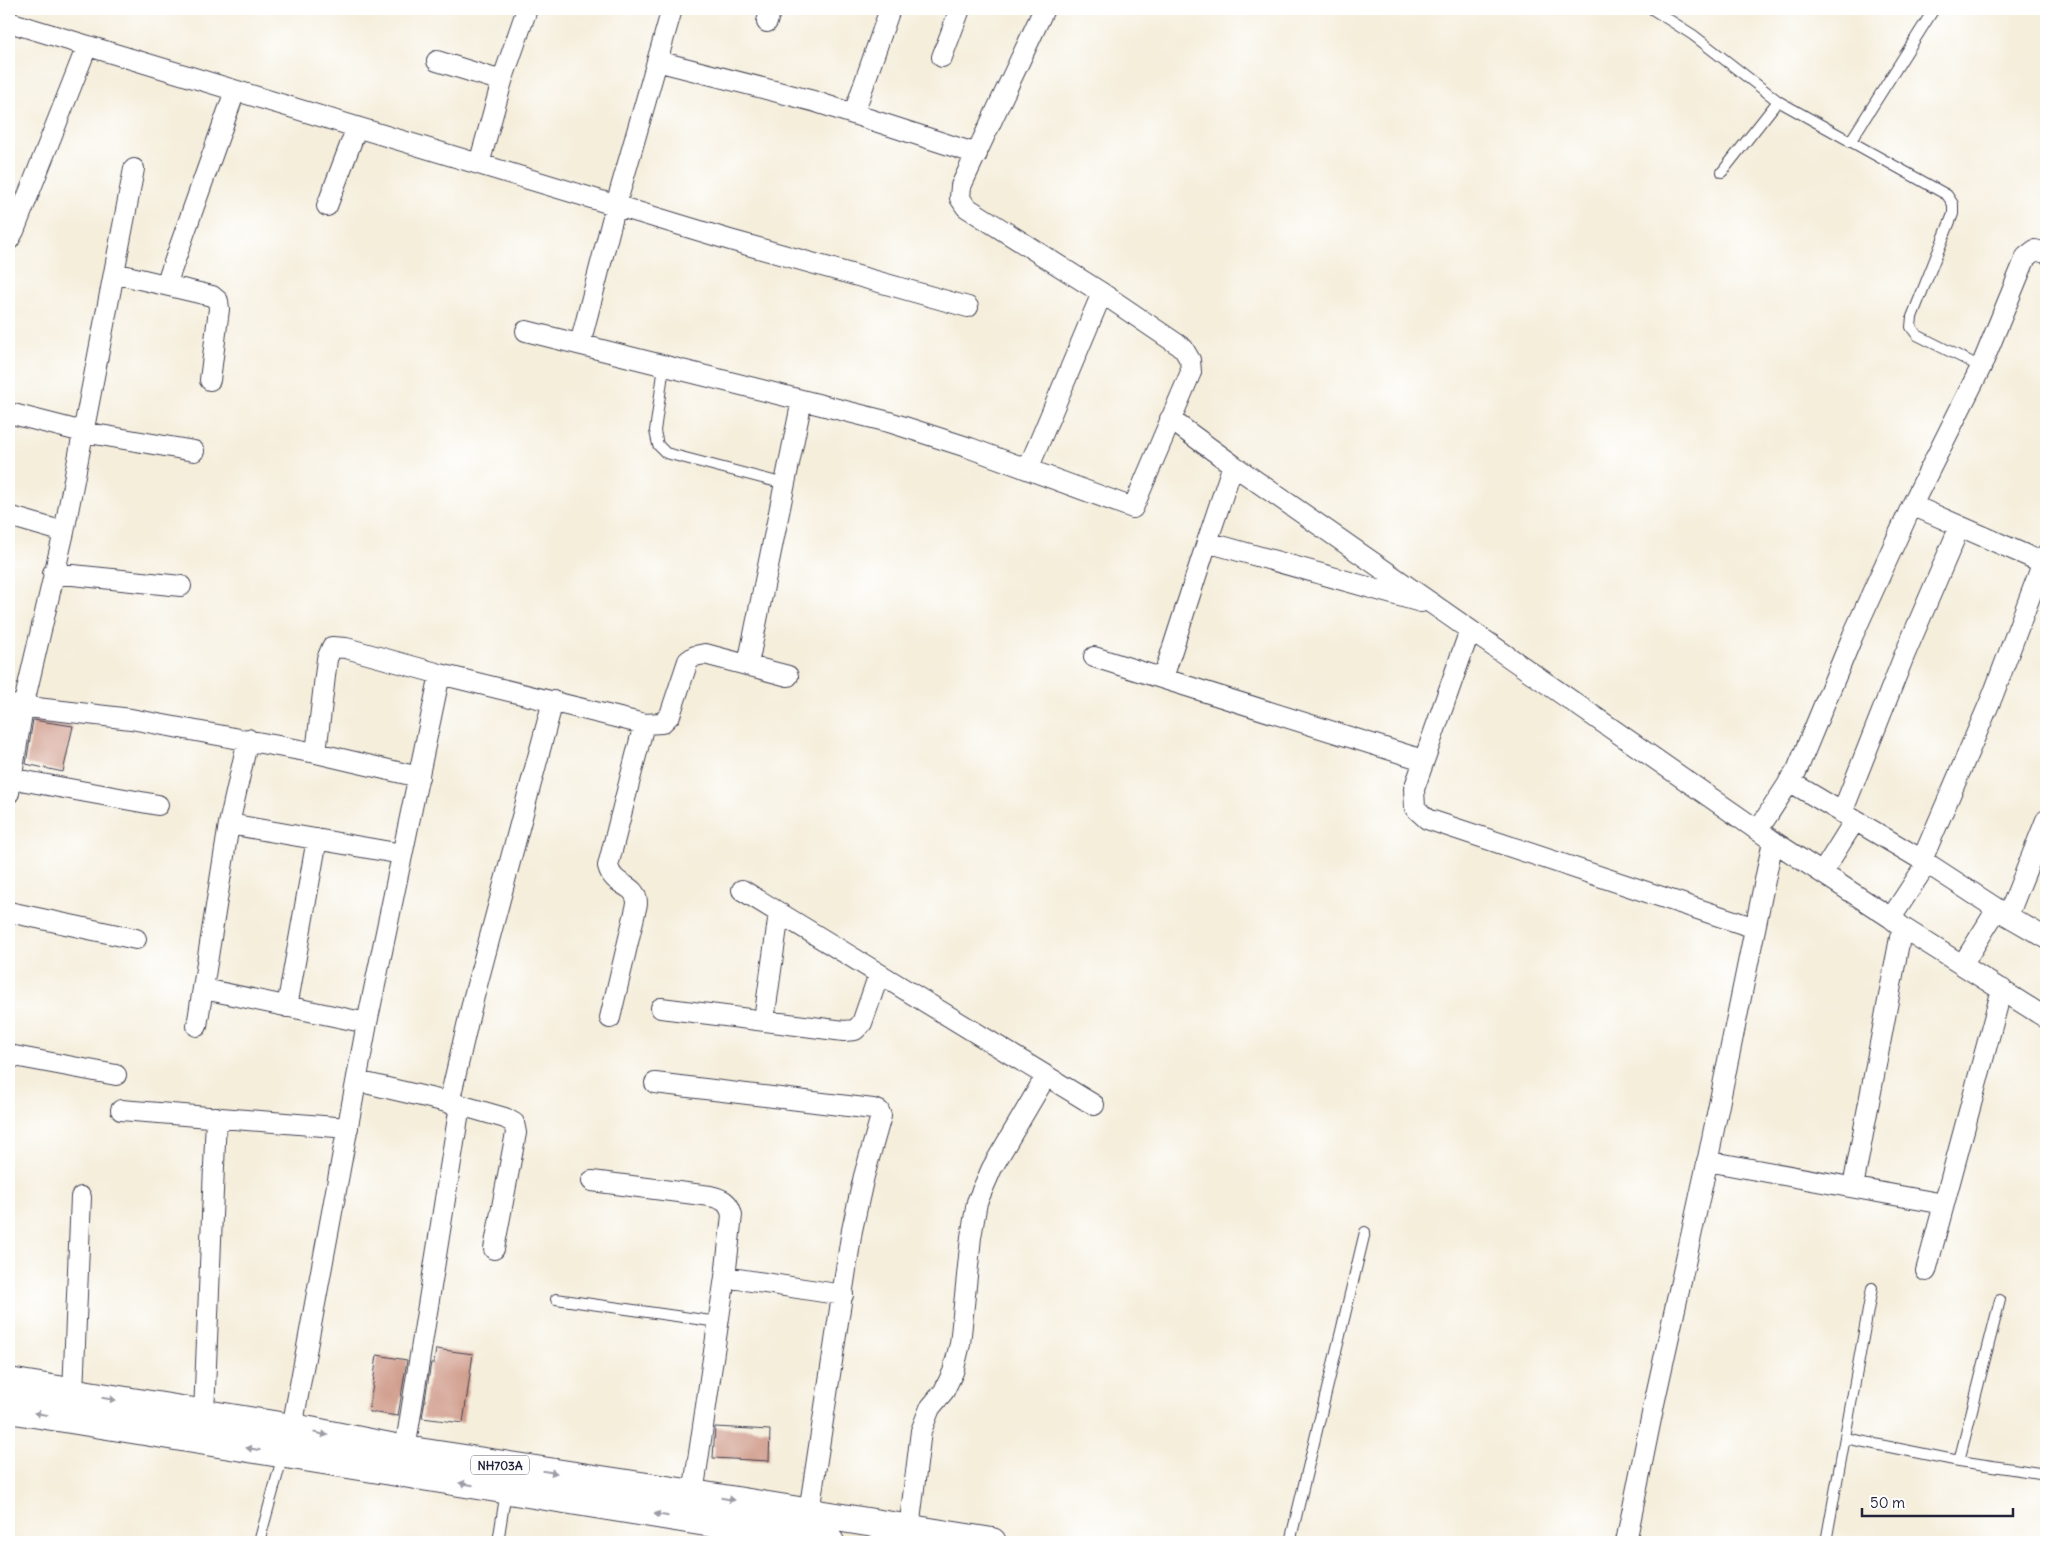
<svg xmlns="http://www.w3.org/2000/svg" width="2055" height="1551" font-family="Delius,sans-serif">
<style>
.building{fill:#d09d8c}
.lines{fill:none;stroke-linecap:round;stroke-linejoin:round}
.service-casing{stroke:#424153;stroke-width:12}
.minor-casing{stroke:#424153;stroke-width:22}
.trunk-casing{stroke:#424153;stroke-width:30}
.service{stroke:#fff;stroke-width:10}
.minor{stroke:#fff;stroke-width:20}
.trunk{stroke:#fff;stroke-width:28}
.oneway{fill:#9c9ca7}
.labels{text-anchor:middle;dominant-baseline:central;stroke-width:5;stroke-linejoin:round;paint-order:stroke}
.shield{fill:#fff;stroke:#646476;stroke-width:1}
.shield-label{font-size:12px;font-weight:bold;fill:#22223b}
</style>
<rect width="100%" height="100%" fill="#fff"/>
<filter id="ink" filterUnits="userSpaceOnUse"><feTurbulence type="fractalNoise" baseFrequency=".02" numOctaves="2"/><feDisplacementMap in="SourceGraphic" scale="10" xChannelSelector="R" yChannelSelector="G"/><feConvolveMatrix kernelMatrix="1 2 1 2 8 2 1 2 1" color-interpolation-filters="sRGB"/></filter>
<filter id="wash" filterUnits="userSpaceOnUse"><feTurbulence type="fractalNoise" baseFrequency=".0096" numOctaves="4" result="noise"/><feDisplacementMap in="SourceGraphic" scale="20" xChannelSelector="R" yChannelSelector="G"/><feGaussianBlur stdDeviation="1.12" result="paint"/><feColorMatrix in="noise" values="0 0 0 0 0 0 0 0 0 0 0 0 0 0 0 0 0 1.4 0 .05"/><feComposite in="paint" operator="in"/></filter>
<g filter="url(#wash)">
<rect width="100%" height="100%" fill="#f5eedb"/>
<g id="blocks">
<!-- building -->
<path class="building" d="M33 720 73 726 63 772 26 764Z
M436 1349 473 1354 463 1423 422 1418 431 1363H434Z
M377 1355 407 1360 398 1416 369 1412Z
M715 1427 770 1430 769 1461 713 1458Z"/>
</g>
</g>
<g filter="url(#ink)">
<use href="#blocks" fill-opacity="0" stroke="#424153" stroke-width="1"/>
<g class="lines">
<!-- service casing -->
<g class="service-casing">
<path id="service" d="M1652 9 1693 35 1778 101 1947 195 1953 204V214L1912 317 1911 327 1917 335 1981 367
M1850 142 1934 9
M1722 172 1778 101
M664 366 655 431 658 445 666 453 785 484
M556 1299 718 1322
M1845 1438 1959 1461 2046 1474
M1959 1461 2000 1300
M259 1542 283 1455
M498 1542 506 1491
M1290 1542 1365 1232
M1826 1542 1872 1288"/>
</g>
<!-- minor casing -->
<g class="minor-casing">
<path id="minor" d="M9 22 730 240 968 307
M767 22 771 9
M942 57 960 9
M437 61 502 81
M657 61 813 101 977 154
M854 113 890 9
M479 164 502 81 527 9
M327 206 357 127
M9 240 14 231 87 46
M114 273 212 296 218 301 219 309 210 380
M166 285 235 91
M526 331 889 422 970 448 1133 508 1191 372 1190 360 1183 348 1102 293 966 207 960 198 961 186 1044 9
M580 344 616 205 672 9
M9 413 83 432 194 451
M1170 419 1233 465 1773 841 1891 918 1902 927 2046 1018
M1028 469 1102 293
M1912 505 2046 564
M9 516 64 532
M1207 542 1233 465
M53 573 181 586
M1470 630 1414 789 1415 808 1427 819 1755 928
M1094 657 1423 760
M748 664 802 400
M1163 678 1207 542 1421 602
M11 705 131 719 316 753 419 777
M316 753 327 659 332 647 346 648 440 674 644 724 662 723 670 715 688 661 695 656 705 654 788 676
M9 778 158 805
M1789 781 1922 860 2008 916 2046 938
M9 793 23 707 64 532 134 169
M1842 813 1904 656 1960 526
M229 824 402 854
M1758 830 1797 770 1853 635 1912 505 1981 367 2026 257 2035 250 2046 253
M1922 860 1993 695 2046 554
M1822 873 1855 820
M742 890 1094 1105
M9 912 136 939
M2008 916 2046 820
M1891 918 1927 863
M1963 964 1997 909
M204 989 367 1023
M287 1007 317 839
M661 1008 844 1031 855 1030 862 1023 879 974
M610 1018 637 904C637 882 614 889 608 866L644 724
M764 1020 779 913
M197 1026 229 824 248 739
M9 1055 116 1075
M357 1081 460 1105 505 1118 514 1123 516 1133 494 1249
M655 1083 873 1109 879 1111 881 1116 864 1176 852 1230 809 1512
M449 1103 473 1000 553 701
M121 1110 348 1128
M1707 1161 1944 1204
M592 1181 710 1196C723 1199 729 1202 732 1215L725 1277
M1853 1187 1902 927
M1926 1271 2002 989
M73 1393 81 1197
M204 1414 216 1117
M288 1439 292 1428 367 1023 440 674
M405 1450 460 1105
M693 1494 725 1277 843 1295
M909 1529 921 1431 930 1408 944 1391 953 1372 960 1344 971 1237 977 1202 992 1168 1046 1076
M1626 1542 1654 1404 1706 1168 1773 841"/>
</g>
<!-- trunk casing -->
<g class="trunk-casing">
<path id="trunk" d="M9 1382 310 1431 405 1450 693 1494 992 1542
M9 1409 830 1542"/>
</g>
<!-- service -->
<use href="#service" class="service"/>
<!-- minor -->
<use href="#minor" class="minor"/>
<!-- trunk -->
<use href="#trunk" class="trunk"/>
</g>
<!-- one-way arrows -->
<defs><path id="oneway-solid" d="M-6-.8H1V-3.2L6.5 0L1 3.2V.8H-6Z" transform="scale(1.25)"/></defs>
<g class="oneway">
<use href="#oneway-solid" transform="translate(109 1399) rotate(9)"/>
<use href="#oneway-solid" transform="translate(41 1414) rotate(-171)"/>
<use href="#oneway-solid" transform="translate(321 1434) rotate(11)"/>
<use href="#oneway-solid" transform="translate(253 1449) rotate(-171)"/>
<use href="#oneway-solid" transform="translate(550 1472) rotate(9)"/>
<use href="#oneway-solid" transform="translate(466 1484) rotate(-171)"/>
<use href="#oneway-solid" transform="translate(728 1499) rotate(9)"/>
<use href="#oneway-solid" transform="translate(661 1515) rotate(-171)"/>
</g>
</g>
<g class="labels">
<!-- shield labels -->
<rect class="shield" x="471" y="1455.5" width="58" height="19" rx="4"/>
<g class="shield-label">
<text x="500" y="1465">NH703A</text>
</g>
</g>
<!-- margin -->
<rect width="2055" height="1551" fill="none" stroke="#fff" stroke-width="30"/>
<!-- scale -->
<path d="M1862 1508v8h151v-8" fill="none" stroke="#22223b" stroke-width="2.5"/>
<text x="1870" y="1508" font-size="15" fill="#22223b" stroke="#ffffff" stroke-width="4" paint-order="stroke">50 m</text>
</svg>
